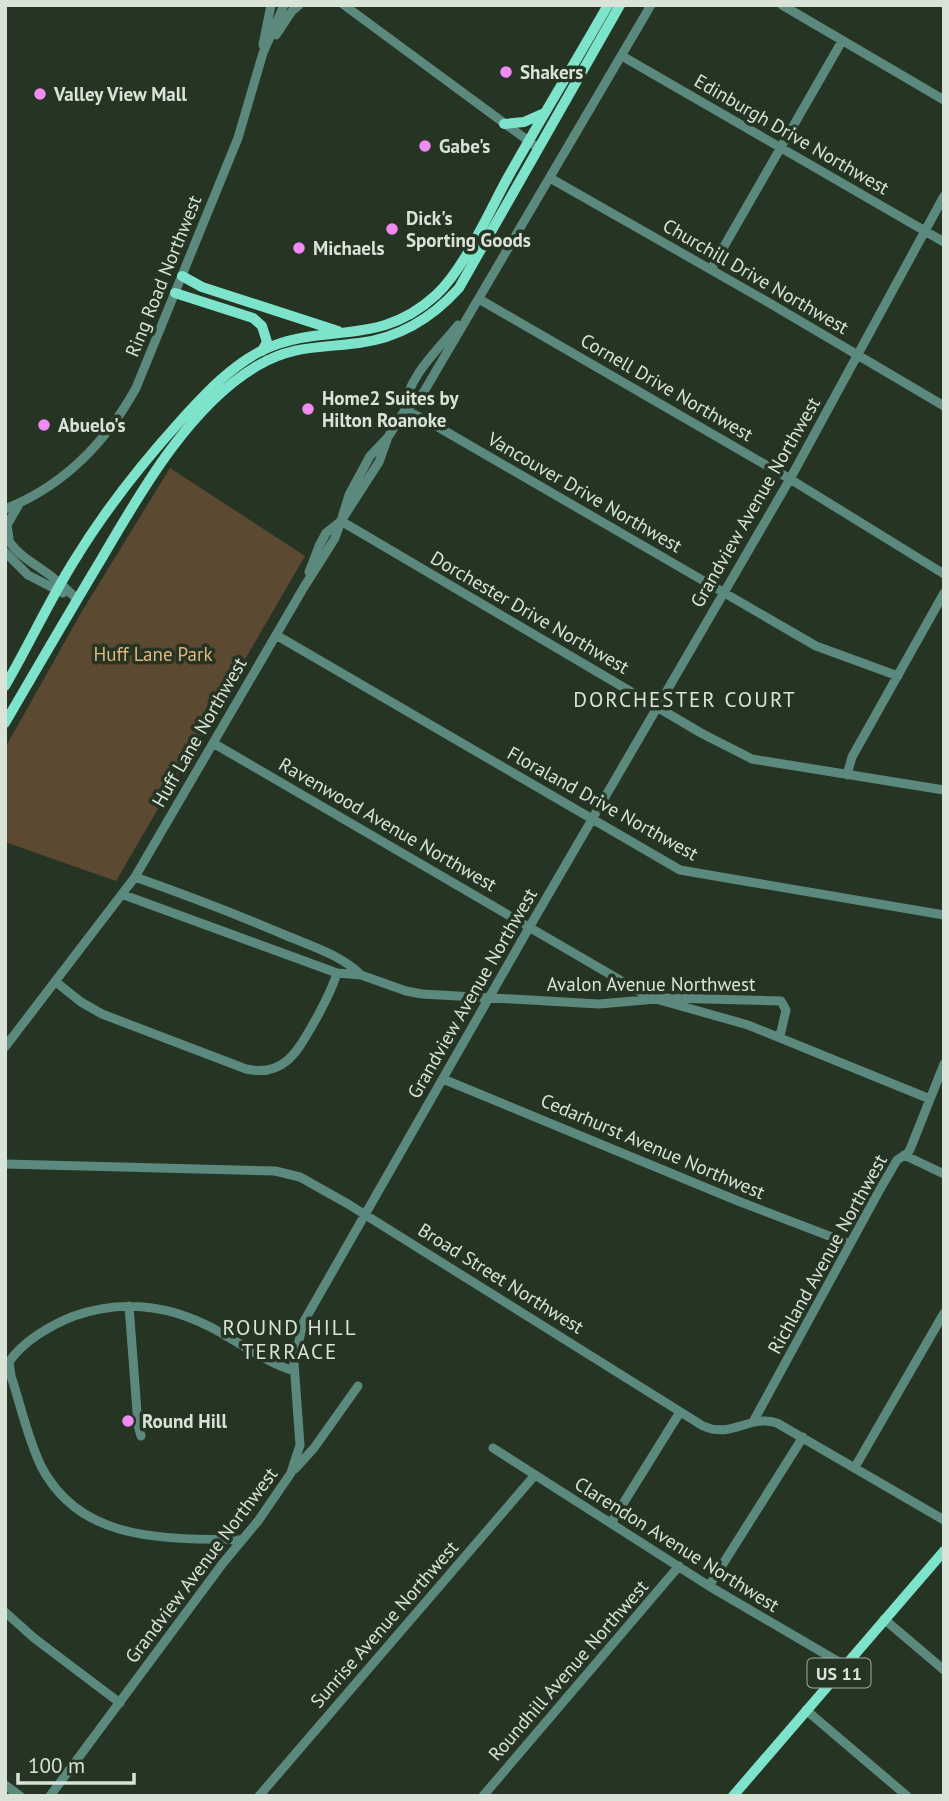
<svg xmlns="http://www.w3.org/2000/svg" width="949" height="1801" font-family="'PT Sans',sans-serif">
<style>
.green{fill:#5c4932}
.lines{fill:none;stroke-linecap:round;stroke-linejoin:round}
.minor{stroke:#5b897d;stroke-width:9}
.major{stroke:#7ee3cb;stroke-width:10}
.poi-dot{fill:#f28af3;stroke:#263523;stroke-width:2.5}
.labels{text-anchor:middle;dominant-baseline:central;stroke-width:7;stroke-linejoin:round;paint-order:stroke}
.shield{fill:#263523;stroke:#a3afa1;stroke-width:2}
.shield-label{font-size:18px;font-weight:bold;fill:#d9e3d7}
.poi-label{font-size:19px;font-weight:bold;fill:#d9e3d7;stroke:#263523;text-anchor:start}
.street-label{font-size:19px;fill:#d9e3d7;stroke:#263523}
.park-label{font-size:19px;fill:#e2b57d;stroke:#263523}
.neighbourhood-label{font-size:21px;letter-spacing:2px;fill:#d9e3d7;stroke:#263523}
</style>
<rect width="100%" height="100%" fill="#263523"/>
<!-- green -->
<path class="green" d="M170 468 305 556 116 881 5 842V748L81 613Z"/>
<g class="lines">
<!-- minor -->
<path class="minor" d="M344 5 534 145
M782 5 944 100
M276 35 292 11 299 5
M263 45 271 5
M622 56 944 242
M550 178 766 301 944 406
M711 269 842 41
M479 299 790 479 944 574
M405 410 426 420 816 646 898 676
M405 410C406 378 439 349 458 325
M5 509C64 486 106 442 136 388L238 138 263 53 284 5
M341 521 701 733 752 759 944 790
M5 534C16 556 33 562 51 576 60 583 69 591 77 599
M9 538 7 525 18 506
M5 552 28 575 63 593
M309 572 319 546 326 533 341 521 349 495 370 456 388 437 405 410 419 400 651 5
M276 635 680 870 944 915
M213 743 649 997 748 1025 930 1099
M847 775 852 757 944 593
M135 877C186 895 236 914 285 935 311 946 341 955 361 975
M124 895 337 973 361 975 406 991 422 994 599 1004 668 998 781 1001 786 1010 780 1036
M56 982 81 1002 102 1014 246 1069C286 1078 299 1048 316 1019 324 1004 332 990 337 973
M5 1047 135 877 304 587 335 538 341 521 379 462 388 437
M443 1079 738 1201 850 1244
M904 1155 944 1174
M5 1164 275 1171 300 1177 348 1204 703 1426C732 1439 749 1414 777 1423L944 1520
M129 1306 138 1425 141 1436
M9 1362 11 1376C21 1406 28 1440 42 1468 83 1544 167 1538 242 1540
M9 1362C23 1341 51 1325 74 1316 125 1298 176 1306 223 1334 246 1347 268 1363 294 1371
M753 1422 879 1191 897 1160 908 1153 911 1147 944 1064
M493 1448 709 1586 844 1665
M855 1467 944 1313
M295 1469 314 1448 358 1386
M611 1523 680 1412
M709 1586 803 1437
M5 1612 34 1638 120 1703
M884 1619 944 1670
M806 1710 907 1796
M5 1785 20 1796
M50 1796 223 1563 258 1521 291 1473 300 1445 294 1363 303 1323 530 926 790 479 944 196
M259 1796 535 1475
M483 1796 679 1566"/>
<!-- major -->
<path class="major" d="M504 124 524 122 542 114
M182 276 202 287 338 331
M175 293 253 318 262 326 267 342 262 351
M5 686C29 645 49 601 74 561 105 510 143 462 183 418 206 393 232 365 263 350 326 321 377 349 436 295 464 269 488 214 507 179 540 120 575 63 608 5
M5 723C37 668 69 613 102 558 140 493 190 405 257 366 292 345 321 348 359 343 399 338 433 317 459 288L620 5
M733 1796 944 1551"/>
</g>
<!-- markers -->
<g class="poi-dot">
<circle cx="506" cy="72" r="7"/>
<circle cx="40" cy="94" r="7"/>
<circle cx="425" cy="146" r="7"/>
<circle cx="392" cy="229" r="7"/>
<circle cx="299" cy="248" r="7"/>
<circle cx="308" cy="409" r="7"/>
<circle cx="44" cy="425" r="7"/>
<circle cx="128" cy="1421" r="7"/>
</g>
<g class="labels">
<!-- shield labels -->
<rect class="shield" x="807.5" y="1658.5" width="63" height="29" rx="5"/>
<g class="shield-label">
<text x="839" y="1673">US 11</text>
</g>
<!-- poi labels -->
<g class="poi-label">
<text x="520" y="72">Shakers</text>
<text x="54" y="94">Valley View Mall</text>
<text x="439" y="146">Gabe's</text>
<text x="406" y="218">Dick's<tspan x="406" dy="22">Sporting Goods</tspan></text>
<text x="313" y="248">Michaels</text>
<text x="322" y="398">Home2 Suites by<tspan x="322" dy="22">Hilton Roanoke</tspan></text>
<text x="58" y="425">Abuelo's</text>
<text x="142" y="1421">Round Hill</text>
</g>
<!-- street labels -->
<g class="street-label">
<text transform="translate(792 134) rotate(30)">Edinburgh Drive Northwest</text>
<text transform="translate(163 276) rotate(-68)">Ring Road Northwest</text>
<text transform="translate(756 276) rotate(30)">Churchill Drive Northwest</text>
<text transform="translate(667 387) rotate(30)">Cornell Drive Northwest</text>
<text transform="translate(585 492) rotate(30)">Vancouver Drive Northwest</text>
<text transform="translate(755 502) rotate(-60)">Grandview Avenue Northwest</text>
<text transform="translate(530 612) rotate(30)">Dorchester Drive Northwest</text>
<text transform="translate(199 732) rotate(-60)">Huff Lane Northwest</text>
<text transform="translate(603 803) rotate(29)">Floraland Drive Northwest</text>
<text transform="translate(388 824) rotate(30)">Ravenwood Avenue Northwest</text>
<text x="651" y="984">Avalon Avenue Northwest</text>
<text transform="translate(472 993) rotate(-60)">Grandview Avenue Northwest</text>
<text transform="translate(653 1146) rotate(23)">Cedarhurst Avenue Northwest</text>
<text transform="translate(827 1254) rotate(-61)">Richland Avenue Northwest</text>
<text transform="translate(501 1278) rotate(32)">Broad Street Northwest</text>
<text transform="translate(677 1544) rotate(32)">Clarendon Avenue Northwest</text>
<text transform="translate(201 1565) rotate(-53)">Grandview Avenue Northwest</text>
<text transform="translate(384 1624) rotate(-49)">Sunrise Avenue Northwest</text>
<text transform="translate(568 1670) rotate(-49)">Roundhill Avenue Northwest</text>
</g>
<!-- park labels -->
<g class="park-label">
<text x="153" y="654">Huff Lane Park</text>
</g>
<!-- neighbourhood labels -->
<g class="neighbourhood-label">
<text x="685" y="699">DORCHESTER COURT</text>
<text x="290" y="1327">ROUND HILL<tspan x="290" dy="24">TERRACE</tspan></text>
</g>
</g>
<!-- border -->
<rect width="949" height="1801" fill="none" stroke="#d9e3d7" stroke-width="14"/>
<!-- scale -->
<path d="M18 1773v10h116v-10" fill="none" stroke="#d9e3d7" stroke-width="3.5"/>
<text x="28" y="1773" font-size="21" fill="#d9e3d7" stroke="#263523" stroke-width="5" paint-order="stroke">100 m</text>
</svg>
